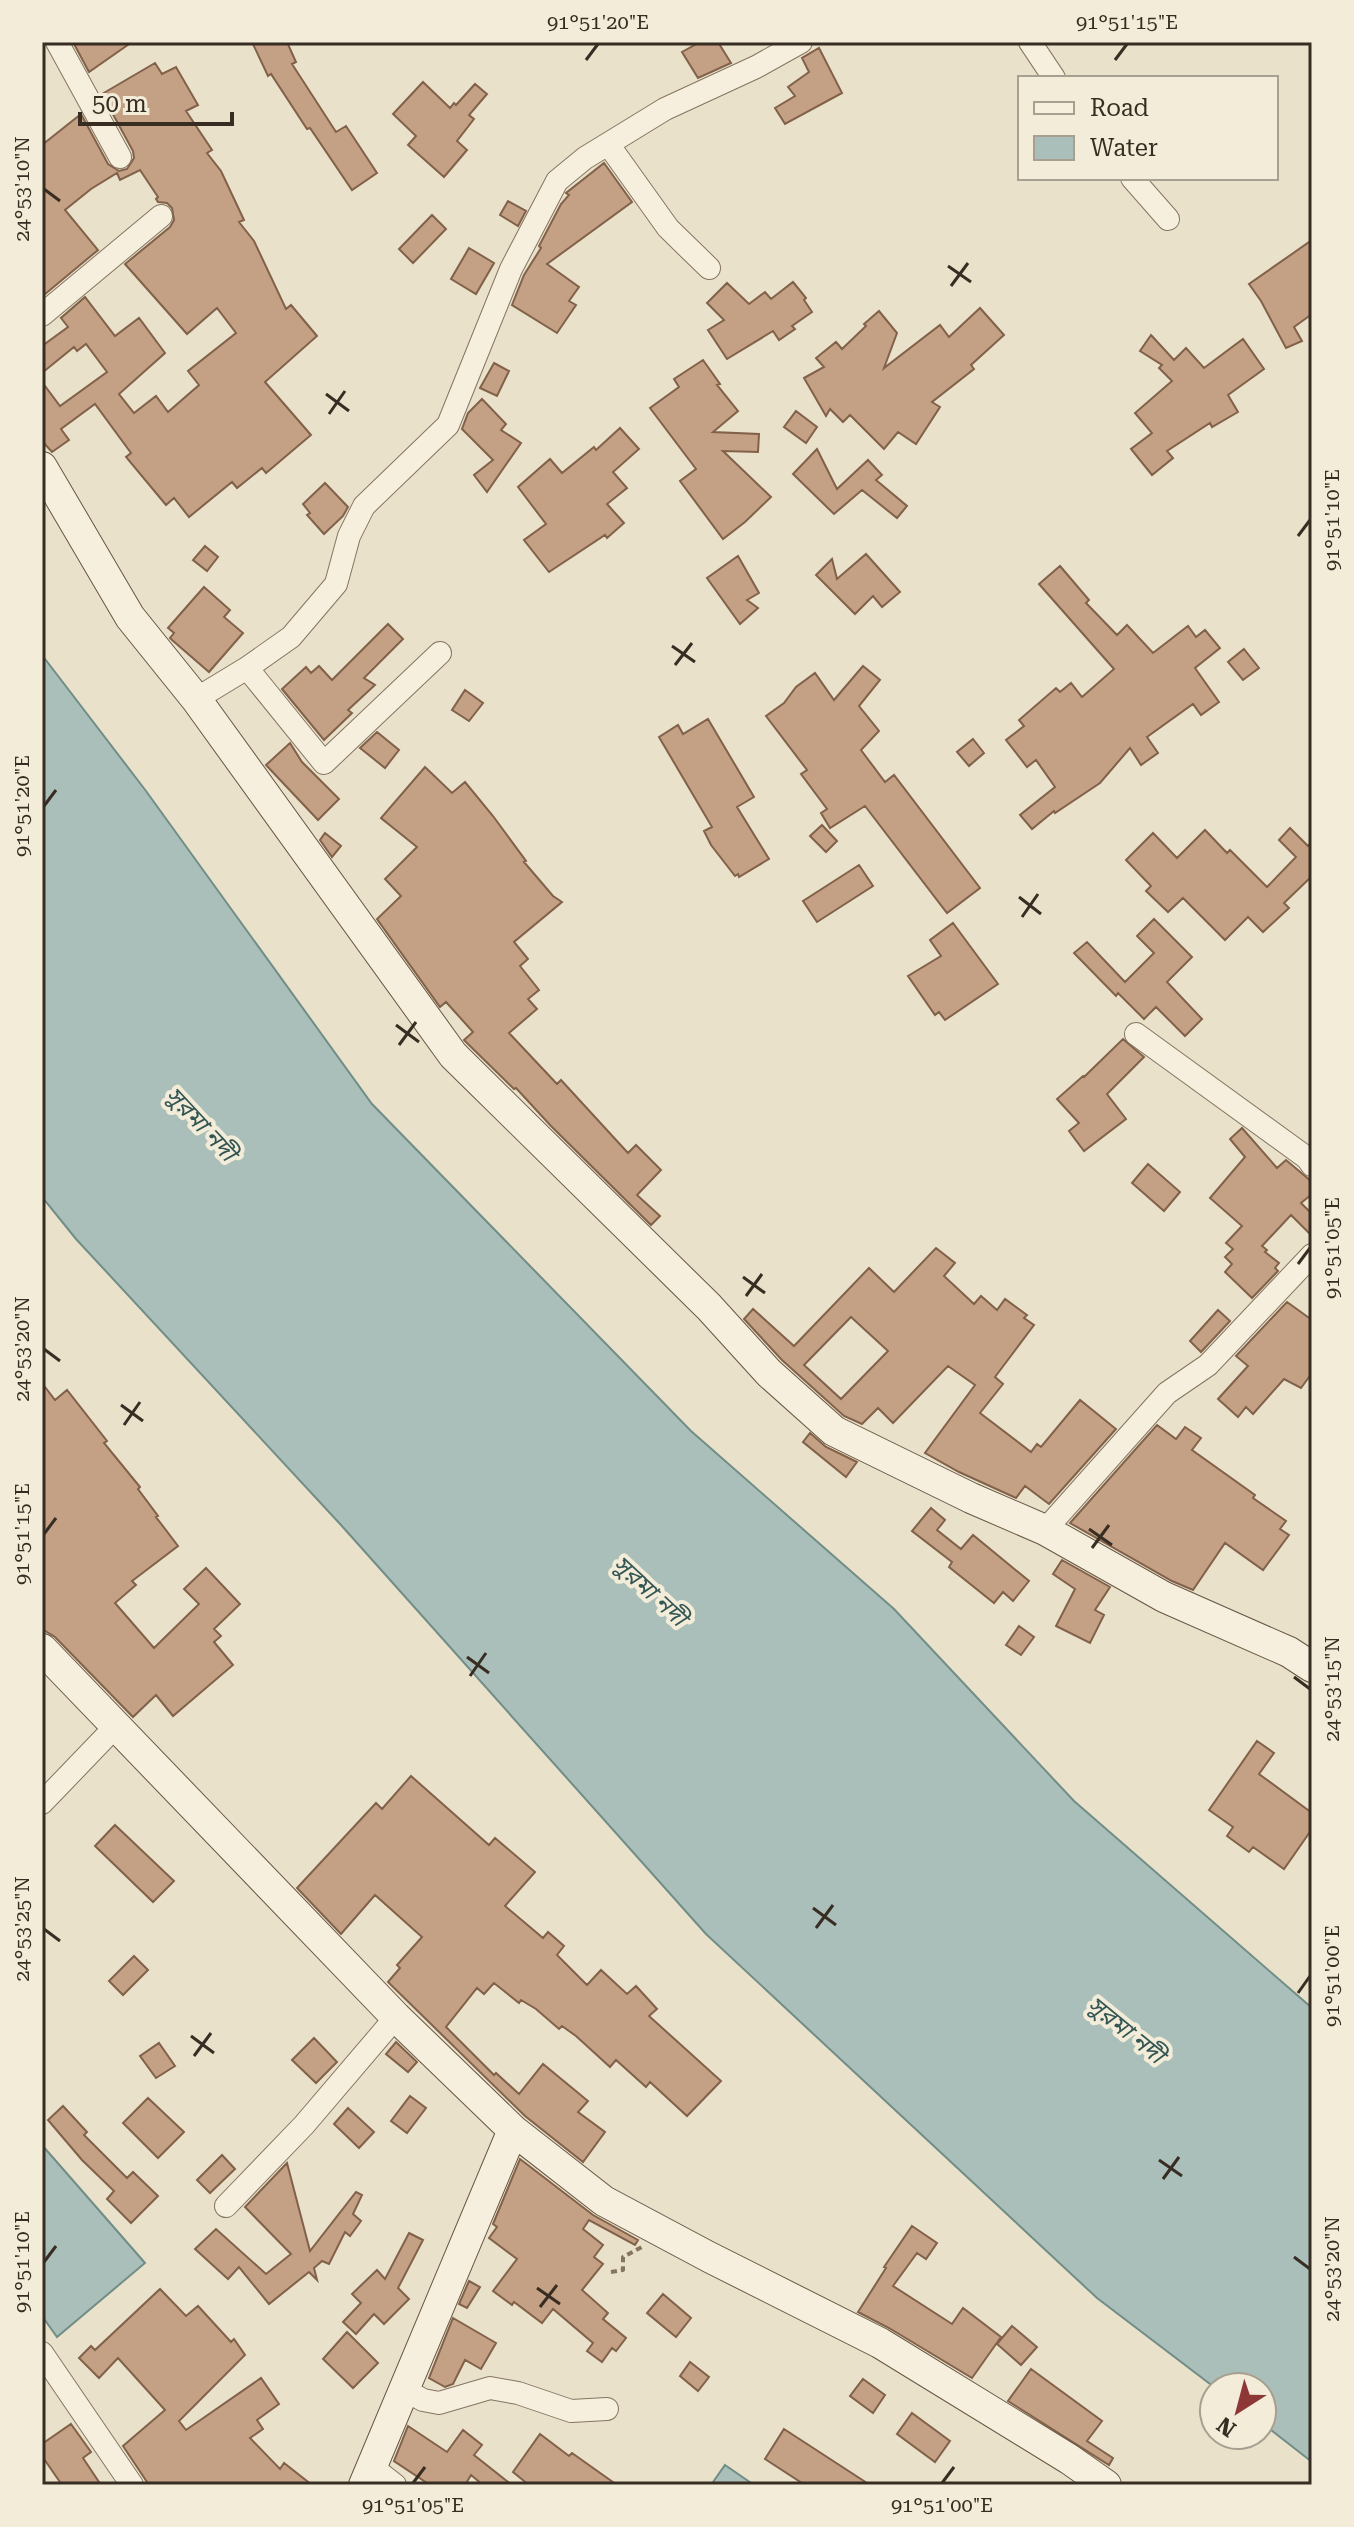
<svg xmlns="http://www.w3.org/2000/svg" width="1354" height="2527" font-family="'Roboto Serif','Noto Sans Bengali',serif">
<style>
.water{fill:#aabfb9;stroke:#718d87;stroke-width:2}
.building{fill:#c4a084;stroke:#816149;stroke-width:2;fill-rule:evenodd}
.lines{fill:none;stroke-linecap:round;stroke-linejoin:round}
.street-casing{stroke:#857560;stroke-width:24}
.secondary-casing{stroke:#675643;stroke-width:32}
.path{stroke:#857560;stroke-width:4;stroke-dasharray:6 4;stroke-linecap:butt}
.street{stroke:#f6efdd;stroke-width:22}
.secondary{stroke:#f6efdd;stroke-width:30}
.ticks{fill:none;stroke:#372d22;stroke-width:3}
.labels{text-anchor:middle;dominant-baseline:central;stroke-width:8;stroke-linejoin:round;paint-order:stroke}
.water-label{font-size:24px;font-style:italic;fill:#335554;stroke:#f2ecd9}
.neatline{fill:none;stroke:#372d22;stroke-width:3}
.ticks-label{font-size:20px;text-anchor:middle;fill:#372d22}
</style>
<rect width="100%" height="100%" fill="#eae1ca"/>
<!-- water -->
<path class="water" d="M42 655 146 791 372 1104 691 1431 894 1609 1074 1801 1312 2008V2462L1262 2423V2387H1214L1097 2298 706 1934 341 1525 76 1239 42 1197Z
M42 2145 145 2263 57 2337 42 2316Z
M725 2465 754 2485H711Z"/>
<!-- building -->
<path class="building" d="M73 42H132L89 72Z
M252 42H287L296 62 292 64 336 132 346 126 377 173 352 190 310 128 307 129 271 74 268 76Z
M700 42H718L731 63 698 78 682 52Z
M819 48 842 93 785 124 775 108 795 96 788 87 809 72 802 58Z
M155 63 162 74 176 67 198 105 186 111 212 150 207 153 221 171 244 220 239 222 254 241 286 309 291 305 317 336 265 382 311 435 266 473 262 468 237 488 232 482 189 517 174 498 166 505 126 457 131 453 95 404 61 429 69 440 52 452 42 441V382L60 406 107 372 86 344 77 351 74 347 42 373V346L68 327 61 318 85 297 115 336 139 318 165 353 119 394 134 413 156 396 168 412 199 385 188 371 236 333 217 308 187 334 125 264 170 227 174 220 172 208 167 203 158 202 156 199 158 197 140 170 120 180 117 173 91 189 65 210 98 250 44 295 42 293V145L81 114 108 164 119 171 127 169 134 158 133 151 102 94Z
M423 82 450 108 454 103 456 105 475 84 487 94 469 115 474 119 457 141 467 150 444 177 408 145 416 136 393 114Z
M604 163 632 202 547 264 579 287 569 301 576 305 557 333 512 305 524 275 541 248 539 246 561 204 569 195 566 193Z
M508 201 526 211 518 226 500 215Z
M432 215 446 229 413 263 399 249Z
M1312 240V314L1294 327 1302 341 1286 348 1261 301 1249 284Z
M469 248 494 263 476 294 451 279Z
M793 282 806 298 804 300 812 312 792 326 795 329 779 340 773 331 727 359 708 330 724 320 707 303 727 283 749 304 765 292 771 299Z
M980 308 1004 335 971 365 974 369 932 402 940 407 916 444 898 432 884 449 850 415 843 422 830 409 826 416 804 378 824 367 816 358 836 342 842 349 866 326 864 324 879 311 897 333 884 368 940 325 949 337Z
M1151 335 1174 360 1186 348 1204 368 1243 339 1264 369 1228 395 1238 412 1212 427 1210 423 1167 451 1173 458 1152 475 1131 449 1152 433 1135 413 1172 381 1159 368 1162 365 1140 351Z
M703 360 720 384 717 385 738 411 713 432 759 434 758 452 723 451 771 497 745 522 723 539 680 481 696 469 650 408 679 387 674 379Z
M494 363 509 371 497 396 480 388Z
M482 399 506 424 501 430 521 443 487 492 474 475 493 460 462 429 468 413Z
M796 411 817 427 806 443 784 427Z
M620 428 639 449 613 472 627 488 607 504 624 523 607 538 605 535 549 572 524 540 546 524 518 487 550 459 562 473 594 447 596 450Z
M817 449 837 489 868 460 882 475 876 480 907 506 897 518 862 490 834 514 793 474Z
M325 483 348 507 343 516 324 534 307 515 310 513 303 504Z
M205 546 218 557 207 571 193 560Z
M866 554 900 592 882 607 873 596 855 614 816 575 832 559 837 579Z
M738 556 759 593 747 600 758 608 740 624 707 578Z
M1060 566 1089 600 1086 603 1117 635 1127 625 1153 653 1188 626 1196 637 1205 630 1220 648 1195 668 1219 702 1201 715 1193 704 1147 737 1158 753 1141 765 1130 748 1100 783 1055 813 1054 811 1032 829 1020 815 1055 787 1036 760 1027 767 1006 740 1024 726 1019 720 1056 688 1060 692 1071 683 1082 697 1114 669 1039 584Z
M204 587 230 610 224 617 243 633 209 672 172 640 170 638 174 633 168 628Z
M388 624 403 639 364 678 375 685 348 710 352 713 324 740 282 689 306 667 311 673 319 666 332 680Z
M1244 649 1259 668 1243 680 1228 662Z
M863 666 880 680 859 706 879 731 861 750 885 782 894 775 980 888 947 913 865 806 830 828 821 813 827 809 801 774 807 770 766 716 784 703 796 687 815 673 834 700Z
M465 690 483 703 469 721 452 710Z
M708 719 754 797 737 807 769 859 739 877 738 874 735 876 711 845 704 831 712 827 659 737 678 725 683 734Z
M377 732 399 750 385 768 360 748Z
M973 739 984 753 969 766 957 752Z
M290 743 302 762 339 799 318 820 266 765Z
M425 767 452 793 465 782 493 816 526 861 524 862 553 896 562 902 514 942 528 959 520 966 539 990 528 999 537 1009 509 1033 557 1084 561 1080 628 1153 636 1145 661 1170 637 1195 660 1216 651 1225 551 1126 516 1088 514 1089 467 1043 464 1040 473 1032 446 1002 440 1007 377 919 401 896 385 879 417 847 381 818Z
M822 825 837 841 826 852 810 836Z
M1290 828 1308 846 1312 842V876L1284 903 1289 908 1263 932 1248 917 1225 940 1183 898 1168 912 1146 891 1151 886 1126 860 1153 833 1177 858 1205 830 1227 853 1230 850 1267 887 1296 857 1279 840Z
M325 833 341 846 332 857 320 840Z
M859 865 873 886 817 922 803 901Z
M1154 919 1192 957 1167 982 1202 1019 1185 1036 1156 1007 1144 1019 1118 993 1116 996 1074 953 1087 942 1125 982 1154 953 1137 936Z
M953 923 998 984 945 1020 939 1012 935 1015 908 976 941 956 930 940Z
M1123 1039 1144 1057 1107 1094 1126 1119 1084 1151 1069 1131 1079 1123 1057 1099 1083 1076 1084 1077Z
M1242 1128 1277 1168 1286 1160 1312 1182V1194L1301 1203 1312 1214V1236L1291 1215 1262 1246 1267 1250 1265 1252 1279 1263 1275 1268 1278 1271 1252 1298 1225 1272 1232 1264 1225 1257 1233 1249 1226 1243 1242 1226 1210 1198 1245 1157 1230 1139Z
M1148 1164 1180 1192 1164 1211 1132 1183Z
M936 1248 955 1263 944 1276 974 1304 981 1296 997 1310 1005 1299 1027 1315 1024 1318 1034 1325 995 1377 1003 1384 980 1413 1031 1452 1037 1444 1041 1447 1080 1400 1116 1429 1049 1504 1025 1486 1016 1498 959 1472 925 1453 975 1385 948 1366 893 1423 878 1408 862 1424 844 1416 782 1360 744 1319 753 1309 794 1346 869 1268 894 1292ZM851 1317 888 1351 841 1399 804 1365Z
M1287 1302 1312 1320V1373L1301 1388 1284 1379 1253 1414 1246 1407 1238 1417 1218 1399 1248 1366 1236 1356Z
M1218 1310 1230 1321 1201 1352 1190 1341Z
M42 1383 55 1400 67 1390 107 1441 104 1443 140 1487 138 1489 158 1516 156 1517 178 1546 132 1581 136 1585 115 1603 154 1648 199 1604 184 1589 206 1568 240 1604 214 1629 221 1636 214 1642 233 1665 173 1716 156 1695 133 1717 55 1637 42 1629Z
M1157 1425 1176 1439 1185 1427 1201 1438 1192 1450 1255 1495 1253 1498 1286 1521 1280 1529 1289 1535 1263 1570 1225 1543 1193 1590 1172 1581 1070 1523Z
M810 1433 826 1447 857 1462 846 1477 803 1442Z
M931 1508 945 1520 937 1530 961 1549 973 1535 1029 1581 1013 1601 1003 1592 994 1603 949 1567 952 1562 912 1531Z
M1062 1560 1110 1587 1095 1610 1104 1615 1090 1643 1056 1626 1075 1589 1053 1574Z
M1019 1626 1034 1637 1021 1655 1006 1645Z
M1257 1741 1274 1753 1259 1774 1312 1813V1829L1284 1869 1253 1847 1249 1852 1227 1836 1233 1827 1209 1810Z
M411 1776 489 1845 495 1838 535 1872 505 1906 543 1938 548 1932 564 1946 557 1955 587 1985 601 1970 627 1994 636 1986 657 2009 649 2016 721 2081 687 2116 650 2082 646 2087 616 2060 610 2067 576 2036 562 2026 559 2029 536 2009 521 2000 519 2003 494 1983 484 1994 477 1988 446 2027 494 2075 496 2073 519 2094 543 2064 588 2101 578 2112 605 2132 583 2162 525 2116 388 1982 400 1968 397 1965 422 1937 375 1895 341 1934 297 1888 376 1803 382 1809Z
M115 1825 174 1881 153 1902 95 1846Z
M134 1956 148 1970 123 1995 109 1981Z
M314 2038 337 2062 316 2083 292 2060Z
M396 2042 417 2062 408 2072 386 2054Z
M159 2043 175 2066 156 2078 140 2056Z
M410 2096 426 2108 407 2133 391 2121Z
M148 2098 184 2132 158 2158 123 2123Z
M63 2106 87 2132 84 2135 127 2178 133 2172 158 2196 131 2223 107 2199 114 2191 82 2160 48 2120Z
M348 2108 374 2132 359 2148 334 2124Z
M222 2155 235 2169 210 2193 197 2180Z
M520 2159 593 2215 638 2240 635 2245 589 2220 583 2229 603 2245 594 2257 603 2264 582 2290 608 2313 603 2319 626 2338 616 2351 612 2348 602 2362 587 2351 593 2343 553 2309 542 2323 514 2302 512 2305 493 2291 517 2259 489 2238 497 2227 493 2224Z
M287 2163 310 2251 356 2192 362 2195 353 2214 361 2221 350 2236 345 2232 329 2264 322 2261 314 2268 317 2280 309 2272 269 2304 239 2267 228 2279 195 2249 216 2229 266 2274 291 2254 245 2207Z
M912 2226 937 2243 926 2259 917 2253 893 2286 952 2324 963 2308 1001 2337 972 2378 889 2328 858 2312 886 2268 884 2267Z
M409 2233 423 2240 398 2288 409 2299 384 2324 374 2314 356 2334 343 2322 361 2303 352 2294 377 2270 385 2279Z
M469 2281 480 2287 467 2308 459 2304Z
M160 2289 186 2316 198 2306 231 2342 234 2339 245 2355 179 2421 186 2430 261 2378 279 2404 257 2420 263 2429 250 2438 280 2469 284 2463 312 2485H149L123 2446 165 2410 118 2358 99 2378 79 2358 91 2346 95 2350Z
M663 2294 691 2318 676 2337 647 2313Z
M453 2318 496 2343 481 2369 465 2360 453 2384 445 2387 429 2378Z
M1012 2326 1037 2347 1021 2365 997 2344Z
M347 2332 378 2363 353 2388 323 2359Z
M690 2362 709 2377 698 2391 680 2376Z
M1031 2369 1102 2421 1087 2441 1113 2458 1109 2465 1008 2401Z
M863 2379 885 2395 873 2413 850 2396Z
M912 2413 950 2441 935 2462 897 2434Z
M71 2424 91 2452 83 2458 101 2485H62L42 2456V2444Z
M408 2426 447 2452 463 2430 482 2445 474 2455 512 2485H483L471 2475 465 2485H430L394 2461Z
M784 2429 870 2485H805L765 2459Z
M540 2434 569 2456 572 2453 617 2485H529L513 2472Z"/>
<g class="lines">
<!-- street casing -->
<g class="street-casing">
<path id="street" d="M57 42 120 157
M1030 42 1054 78
M608 144 668 228 709 268
M1132 178 1168 219
M42 315 161 216
M247 668 324 763 440 653
M196 699 247 668 291 637 336 584 349 536 364 506 448 425 511 269 557 181 585 158 665 109 756 67 801 42
M1136 1034 1307 1158 1312 1165
M1045 1530 1167 1393 1208 1365 1312 1255
M42 1803 115 1727
M226 2206 304 2125 396 2017
M42 2353 132 2485
M403 2389 423 2400 439 2403 490 2388 518 2393 571 2411 607 2409
M372 2467 395 2485"/>
</g>
<!-- secondary casing -->
<g class="secondary-casing">
<path id="secondary" d="M42 467 130 617 196 699 453 1055 709 1307 769 1373 834 1431 971 1498 1045 1530 1164 1597 1289 1652 1312 1667
M42 1649 396 2017 513 2130 364 2485
M513 2130 604 2201 709 2257 880 2343 1069 2459 1106 2485"/>
</g>
<!-- path -->
<path class="path" d="M611 2272 623 2270V2257L642 2247"/>
<!-- street -->
<use href="#street" class="street"/>
<!-- secondary -->
<use href="#secondary" class="secondary"/>
</g>
<!-- ticks -->
<path class="ticks" d="M586 60 598 44M1115 60 1127 44M44 189 60 201M948 266 971 282M951 286 968 263M326 394 349 411M329 414 345 391M1298 536 1310 520M672 646 695 662M675 665 692 643M44 806 56 790M1019 897 1041 914M1022 917 1038 894M396 1025 419 1042M399 1045 416 1022M1298 1264 1310 1248M743 1277 765 1293M746 1296 762 1274M44 1349 60 1361M121 1405 143 1421M124 1425 140 1402M1089 1529 1112 1545M44 1534 56 1518M1092 1548 1109 1525M467 1657 489 1673M470 1676 486 1653M1294 1677 1310 1689M813 1908 836 1925M816 1928 833 1905M44 1929 60 1941M1298 1993 1310 1976M191 2036 214 2053M194 2056 211 2033M1159 2160 1182 2176M1163 2179 1179 2157M1294 2257 1310 2269M44 2262 56 2246M537 2288 560 2304M540 2307 557 2285M413 2483 425 2467M942 2483 954 2467"/>
<g class="labels">
<!-- water labels -->
<g class="water-label">
<text transform="translate(201 1124) rotate(47)">সুরমা নদী</text>
<text transform="translate(650 1591) rotate(43)">সুরমা নদী</text>
<text transform="translate(1126 2030) rotate(39)">সুরমা নদী</text>
</g>
</g>
<!-- border -->
<rect width="1354" height="2527" fill="none" stroke="#f2ecd9" stroke-width="88"/>
<!-- legend -->
<rect x="1018" y="76" width="260" height="104" fill="#f2ecd9" stroke="#a7a090" stroke-width="2"/>
<rect x="1034" y="102" width="40" height="12" fill="#f6efdd" stroke="#a7a090" stroke-width="2"/>
<text x="1090" y="116" font-size="24" fill="#372d22">Road</text>
<rect x="1034" y="136" width="40" height="24" fill="#aabfb9" stroke="#a7a090" stroke-width="2"/>
<text x="1090" y="156" font-size="24" fill="#372d22">Water</text>
<!-- north arrow -->
<g transform="translate(1238 2411) rotate(216)"><circle r="38" fill="#f2ecd9" stroke="#a7a090" stroke-width="2"/>
<path d="M0-6L14 30L0 20L-14 30Z" fill="#8d3837"/>
<text y="-12" font-size="22" font-weight="bold" text-anchor="middle" fill="#372d22">N</text>
</g>
<!-- scale -->
<path d="M80 112v12h152v-12" fill="none" stroke="#372d22" stroke-width="4"/>
<text x="92" y="112" font-size="24" fill="#372d22" stroke="#f2ecd9" stroke-width="6" paint-order="stroke">50 m</text>
<rect x="44" y="44" width="1266" height="2439" class="neatline"/>
<g class="ticks-label">
<text x="598" y="29">91°51'20"E</text>
<text x="1127" y="29">91°51'15"E</text>
<text transform="translate(22 189) rotate(-90)" y="7">24°53'10"N</text>
<text transform="translate(1332 520) rotate(-90)" y="7">91°51'10"E</text>
<text transform="translate(22 806) rotate(-90)" y="7">91°51'20"E</text>
<text transform="translate(1332 1248) rotate(-90)" y="7">91°51'05"E</text>
<text transform="translate(22 1349) rotate(-90)" y="7">24°53'20"N</text>
<text transform="translate(22 1534) rotate(-90)" y="7">91°51'15"E</text>
<text transform="translate(1332 1689) rotate(-90)" y="7">24°53'15"N</text>
<text transform="translate(22 1929) rotate(-90)" y="7">24°53'25"N</text>
<text transform="translate(1332 1976) rotate(-90)" y="7">91°51'00"E</text>
<text transform="translate(22 2262) rotate(-90)" y="7">91°51'10"E</text>
<text transform="translate(1332 2269) rotate(-90)" y="7">24°53'20"N</text>
<text x="413" y="2512">91°51'05"E</text>
<text x="942" y="2512">91°51'00"E</text>
</g>
</svg>
